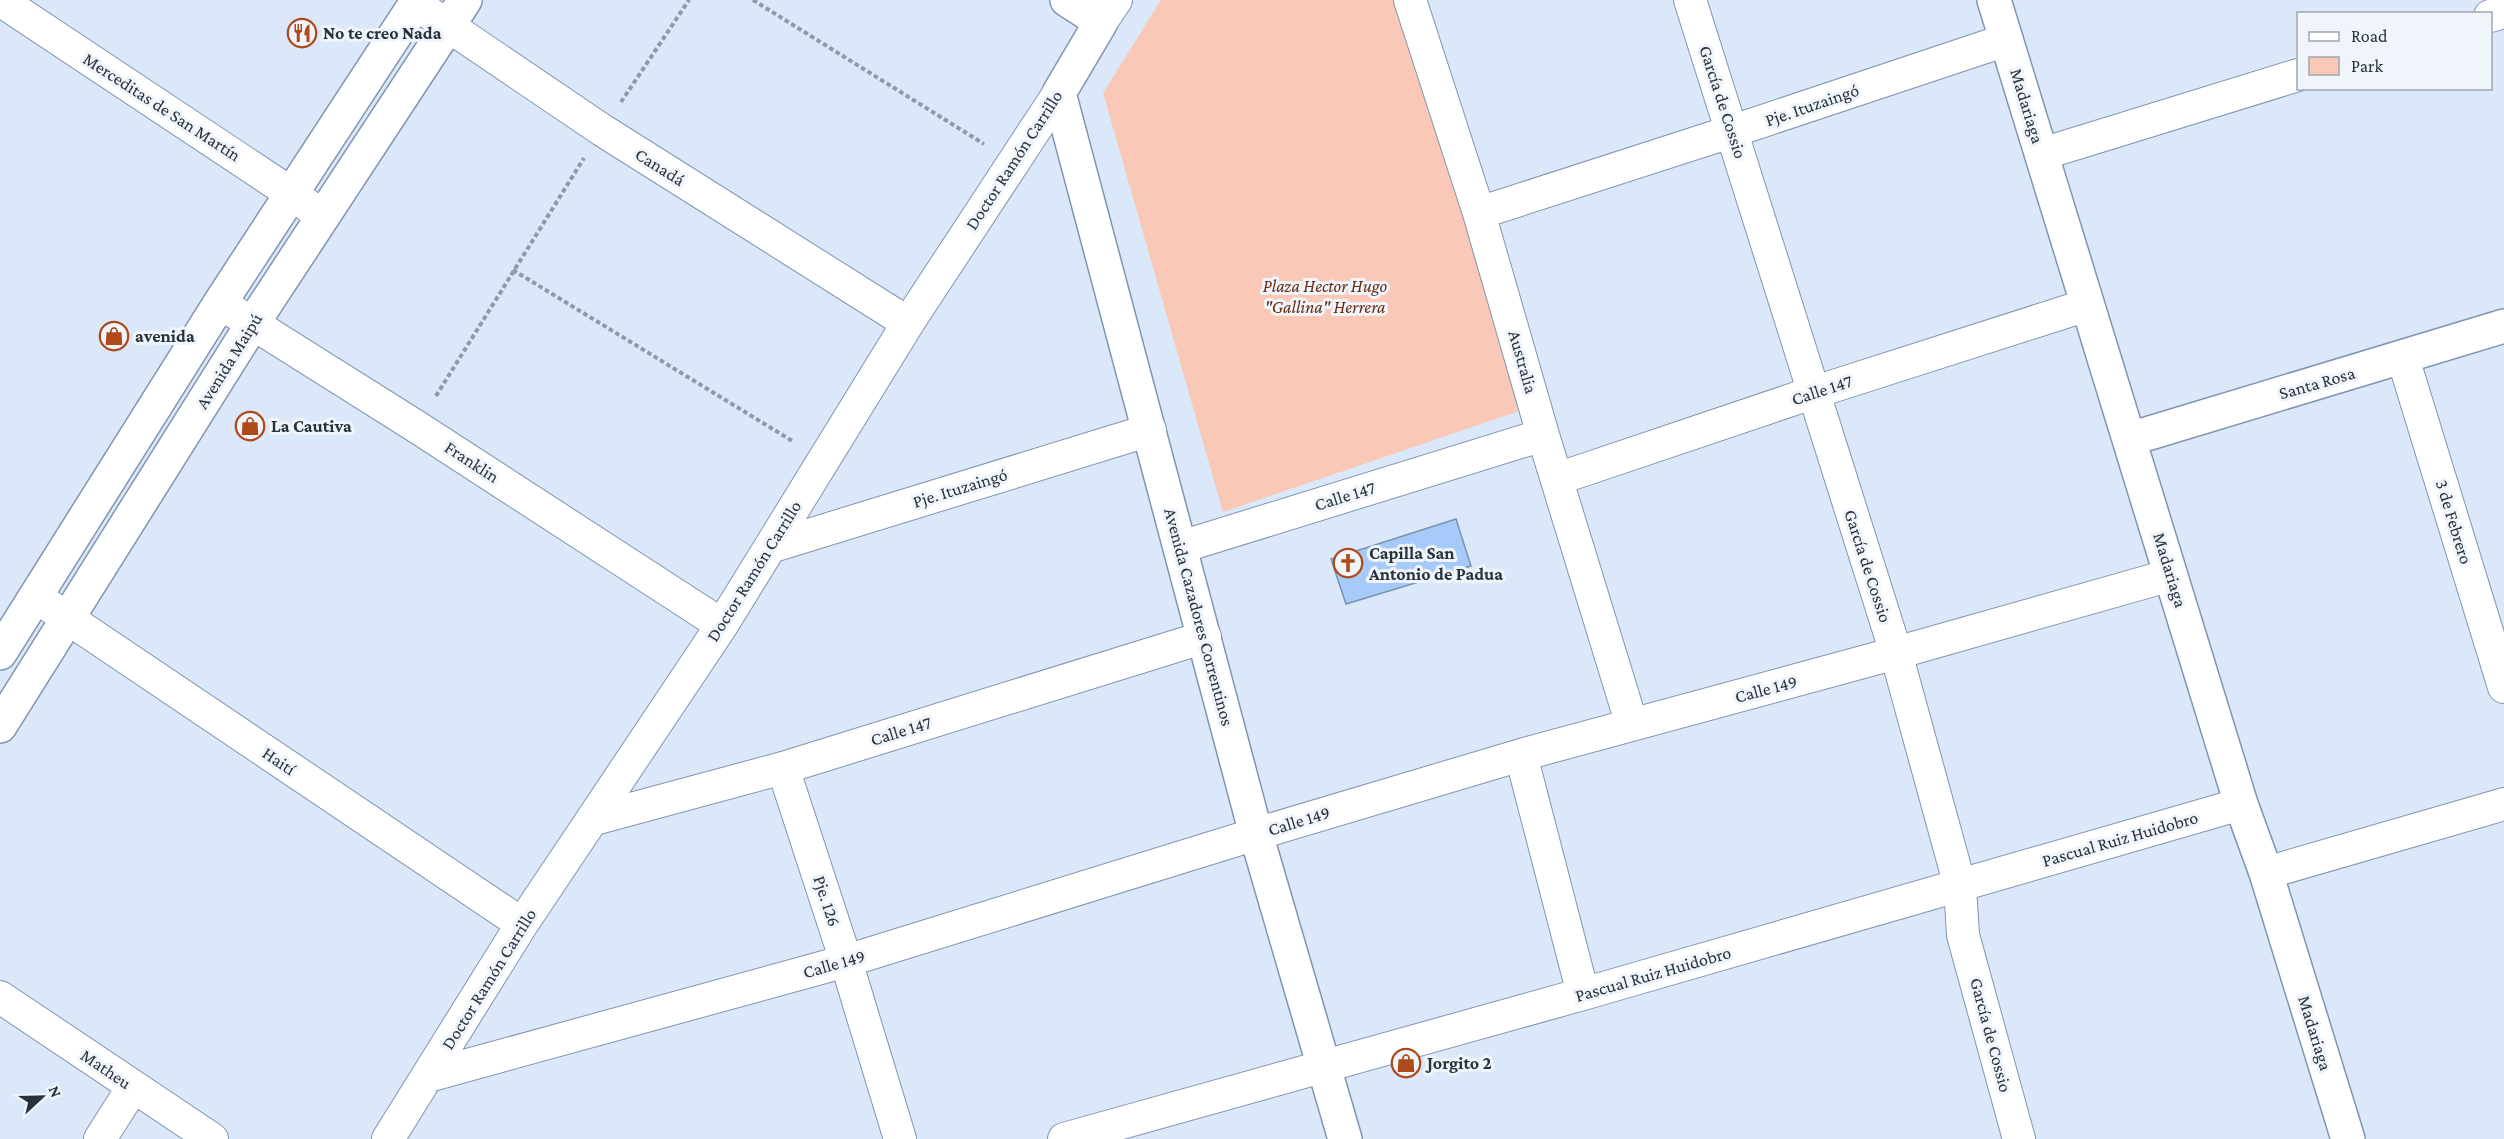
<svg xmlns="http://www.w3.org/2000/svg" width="2504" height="1139" font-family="'Crimson Pro',serif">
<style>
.green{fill:#f9c8b6}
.building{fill:#a6cbfa;stroke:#7c92ad;stroke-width:1.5}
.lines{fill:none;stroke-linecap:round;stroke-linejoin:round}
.street-casing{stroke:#8095b1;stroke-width:34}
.secondary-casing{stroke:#8095b1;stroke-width:36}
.primary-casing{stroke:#8095b1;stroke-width:36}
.path{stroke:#8e9aa9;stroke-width:4;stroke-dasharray:4.5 3;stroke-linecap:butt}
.street{stroke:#fff;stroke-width:32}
.secondary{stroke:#fff;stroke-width:33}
.primary{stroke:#fff;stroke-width:33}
.labels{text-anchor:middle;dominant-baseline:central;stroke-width:6;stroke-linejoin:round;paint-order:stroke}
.poi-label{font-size:18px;font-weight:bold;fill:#28313c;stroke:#f0f5fb;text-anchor:start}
.street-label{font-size:18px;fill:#28313c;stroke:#f0f5fb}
.park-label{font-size:18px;font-style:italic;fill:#682b10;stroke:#f0f5fb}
</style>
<rect width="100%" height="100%" fill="#dae8fa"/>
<!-- green -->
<path class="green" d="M1161 0H1396L1525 409 1223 512 1103 93Z"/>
<!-- building -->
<path class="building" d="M1456 519 1471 566 1346 604 1331 559Z"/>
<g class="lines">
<!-- street casing -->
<g class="street-casing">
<path id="street" d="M0 0 292 194 322 216
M1410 0 1479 213 1543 435 1632 725
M1690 0 1896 653 1960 886 1963 935 2019 1139
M416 4 602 130 908 323
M2490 16 2504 12
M1101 22 1116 0
M2042 154 2298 75
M1479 213 1733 131 2006 40
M220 303 417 427 722 625
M2403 358 2504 687
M1557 479 1812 393 2087 305
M770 547 1150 430
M1181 547 1543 435
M36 597 522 924
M1521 755 1583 994
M783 768 846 961 900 1139
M594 819 783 768 1205 637
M2266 873 2504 804
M0 997 212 1139
M428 1076 846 961 1256 834 1521 755 1896 653 2171 575
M100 1139 133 1087
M388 1139 522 924 722 625 908 323 1059 93
M1064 1139 1583 994 2241 804"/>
</g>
<!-- secondary casing -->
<g class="secondary-casing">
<path id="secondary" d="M1067 0 1101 22 1059 93 1256 834 1345 1139
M1994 0 2241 804 2266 873 2348 1139
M2130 439 2504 326"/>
</g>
<!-- primary casing -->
<g class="primary-casing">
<path id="primary" d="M0 653 220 303 418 0
M0 726 253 323 465 0"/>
</g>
<!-- path -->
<path class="path" d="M753 0 984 144
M621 102 689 0
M513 270 794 442
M436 396 584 158"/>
<!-- street -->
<use href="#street" class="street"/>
<!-- secondary -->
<use href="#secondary" class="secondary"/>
<!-- primary -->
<use href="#primary" class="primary"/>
</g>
<!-- icons -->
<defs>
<g id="restaurant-ring" transform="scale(1.5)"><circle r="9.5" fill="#f0f5fb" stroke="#ae491a" stroke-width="1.5"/><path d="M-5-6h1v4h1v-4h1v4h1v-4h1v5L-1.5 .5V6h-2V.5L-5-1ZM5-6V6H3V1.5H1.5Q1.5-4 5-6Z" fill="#ae491a"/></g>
<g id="shop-ring" transform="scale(1.5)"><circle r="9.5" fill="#f0f5fb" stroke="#ae491a" stroke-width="1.5"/><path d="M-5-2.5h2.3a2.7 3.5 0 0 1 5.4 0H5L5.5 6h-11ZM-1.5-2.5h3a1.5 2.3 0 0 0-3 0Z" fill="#ae491a"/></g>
<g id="church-ring" transform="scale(1.5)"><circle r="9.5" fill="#f0f5fb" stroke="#ae491a" stroke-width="1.5"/><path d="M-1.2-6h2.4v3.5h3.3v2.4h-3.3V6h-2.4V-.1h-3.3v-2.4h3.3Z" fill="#ae491a"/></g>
</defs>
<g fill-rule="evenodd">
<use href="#restaurant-ring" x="302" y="33"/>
<use href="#shop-ring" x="114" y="336"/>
<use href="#shop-ring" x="250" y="426"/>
<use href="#church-ring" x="1348" y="563"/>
<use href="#shop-ring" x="1406" y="1063"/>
</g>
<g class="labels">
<!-- poi labels -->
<g class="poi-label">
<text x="323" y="33">No te creo Nada</text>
<text x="135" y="336">avenida</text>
<text x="271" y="426">La Cautiva</text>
<text x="1369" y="553">Capilla San<tspan x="1369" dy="21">Antonio de Padua</tspan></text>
<text x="1427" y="1063">Jorgito 2</text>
</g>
<!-- street labels -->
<g class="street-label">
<text transform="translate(1723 102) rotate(72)">García de Cossio</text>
<text transform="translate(1812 105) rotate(-19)">Pje. Ituzaingó</text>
<text transform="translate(2027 106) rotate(73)">Madariaga</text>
<text transform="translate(162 107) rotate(33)">Merceditas de San Martín</text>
<text transform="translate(1014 160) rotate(-57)">Doctor Ramón Carrillo</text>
<text transform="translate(660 167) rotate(32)">Canadá</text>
<text transform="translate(229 361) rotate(-58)">Avenida Maipú</text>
<text transform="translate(1523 362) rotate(74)">Australia</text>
<text transform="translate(2317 383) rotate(-16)">Santa Rosa</text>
<text transform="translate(1822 390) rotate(-18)">Calle 147</text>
<text transform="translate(472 462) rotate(33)">Franklin</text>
<text transform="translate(960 488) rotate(-17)">Pje. Ituzaingó</text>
<text transform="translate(1345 496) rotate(-17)">Calle 147</text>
<text transform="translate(2454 522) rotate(73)">3 de Febrero</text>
<text transform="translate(1868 566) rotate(72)">García de Cossio</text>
<text transform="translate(2170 570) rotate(73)">Madariaga</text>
<text transform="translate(754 571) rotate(-58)">Doctor Ramón Carrillo</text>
<text transform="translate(1199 617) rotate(75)">Avenida Cazadores Correntinos</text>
<text transform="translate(1766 689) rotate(-15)">Calle 149</text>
<text transform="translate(901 731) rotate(-17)">Calle 147</text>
<text transform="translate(279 761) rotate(34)">Haití</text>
<text transform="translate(1299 821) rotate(-17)">Calle 149</text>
<text transform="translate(2120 839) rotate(-16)">Pascual Ruiz Huidobro</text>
<text transform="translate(827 901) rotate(72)">Pje. 126</text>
<text transform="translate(834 964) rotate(-16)">Calle 149</text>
<text transform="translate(1653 974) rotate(-16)">Pascual Ruiz Huidobro</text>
<text transform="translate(489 979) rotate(-58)">Doctor Ramón Carrillo</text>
<text transform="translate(2315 1033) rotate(73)">Madariaga</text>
<text transform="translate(1991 1035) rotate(75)">García de Cossio</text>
<text transform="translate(106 1069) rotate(34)">Matheu</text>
</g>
<!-- park labels -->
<g class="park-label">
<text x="1325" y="286">Plaza Hector Hugo<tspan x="1325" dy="21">"Gallina" Herrera</tspan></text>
</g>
</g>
<!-- legend -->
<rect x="2297" y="12" width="195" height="78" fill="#f0f5fb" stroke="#a0a7af" stroke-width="1.5"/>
<rect x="2309" y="32" width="30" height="9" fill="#ffffff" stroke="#a0a7af" stroke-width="1.5"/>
<text x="2351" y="42" font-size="18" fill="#28313c">Road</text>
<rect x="2309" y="57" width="30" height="18" fill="#f9c8b6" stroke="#a0a7af" stroke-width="1.5"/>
<text x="2351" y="72" font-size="18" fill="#28313c">Park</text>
<!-- north arrow -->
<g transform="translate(42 1097) rotate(68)" stroke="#f0f5fb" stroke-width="4.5" paint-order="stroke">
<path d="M0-4.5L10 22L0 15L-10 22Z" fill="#28313c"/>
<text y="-9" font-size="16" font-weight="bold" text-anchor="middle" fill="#28313c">N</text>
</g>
</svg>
